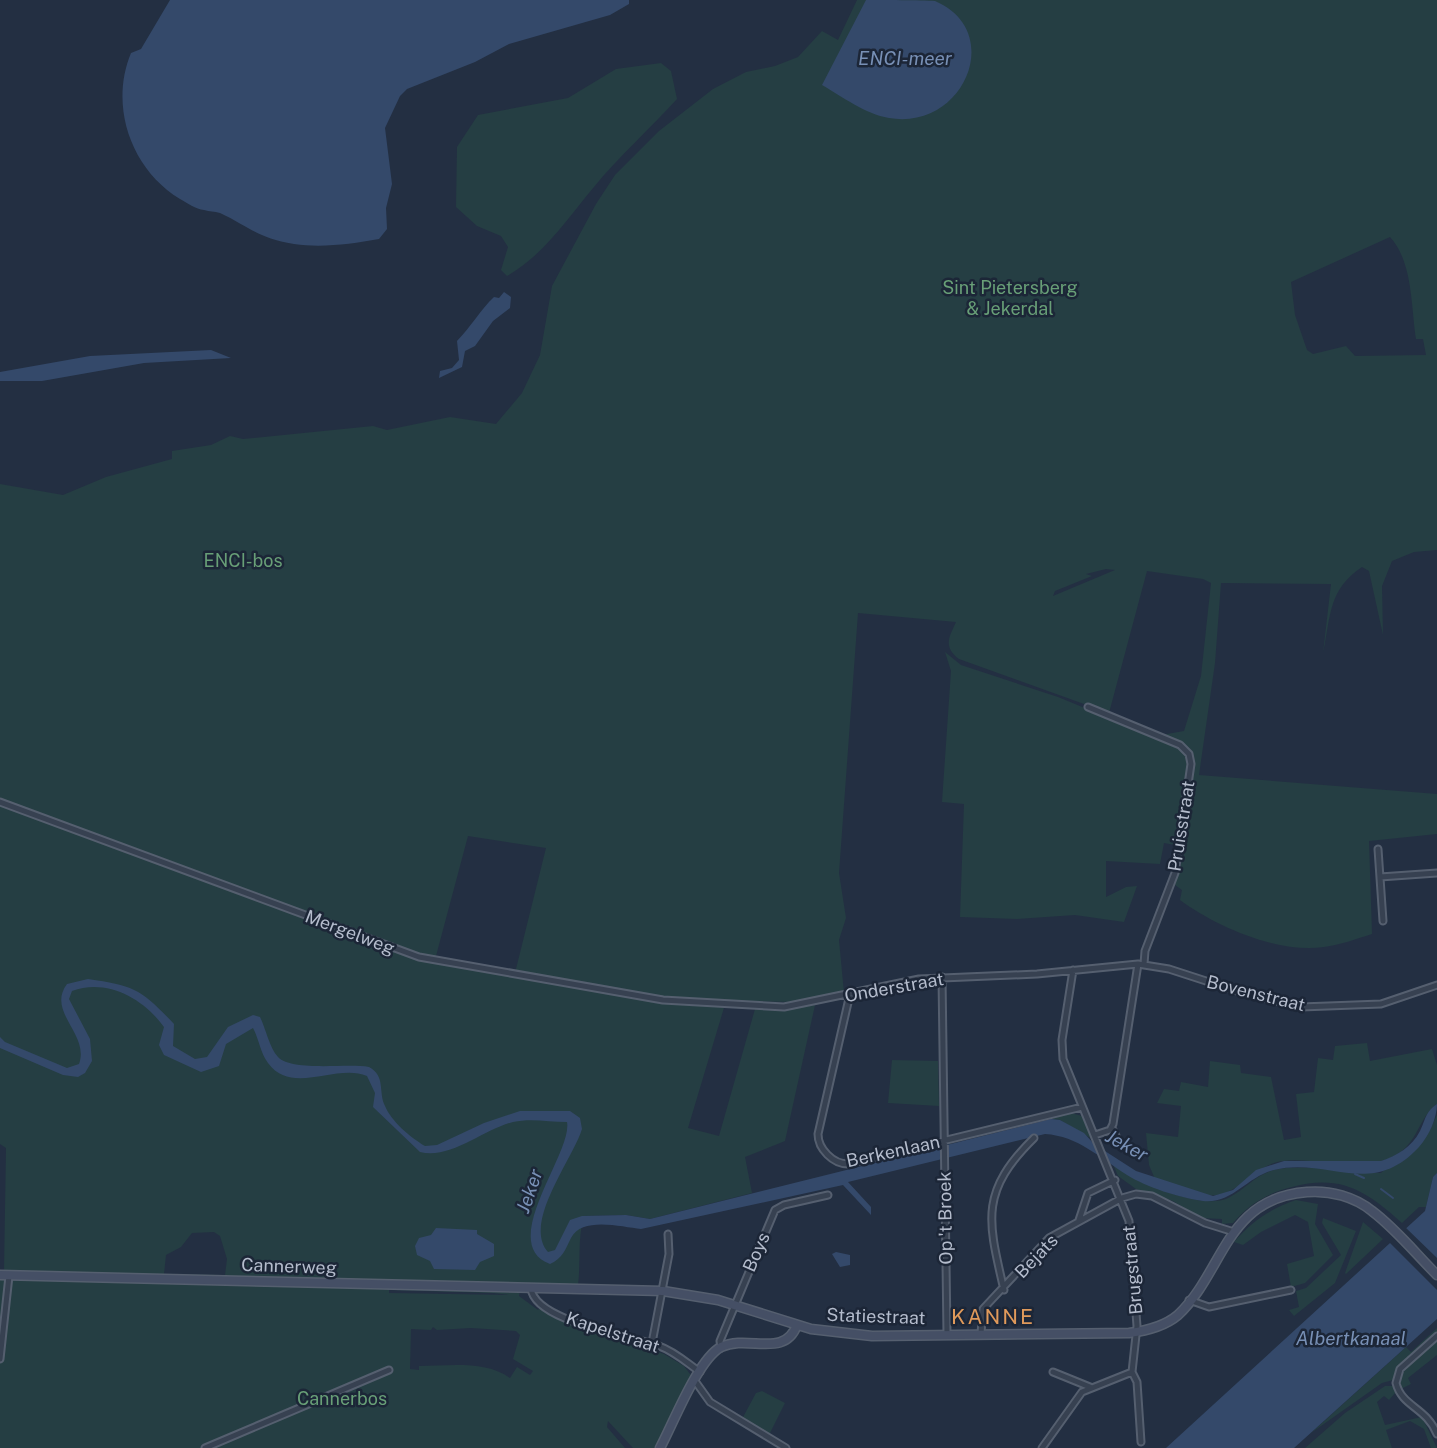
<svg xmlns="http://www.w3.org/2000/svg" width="1437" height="1448" font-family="'Public Sans',sans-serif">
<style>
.green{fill:#253e43;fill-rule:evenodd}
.water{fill:#34496a}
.pier{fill:#232f42}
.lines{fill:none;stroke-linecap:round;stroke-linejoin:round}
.stream{stroke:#34496a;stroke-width:2}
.street-casing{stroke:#555f6f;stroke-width:9}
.secondary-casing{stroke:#555f6f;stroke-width:11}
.street{stroke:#374151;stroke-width:5}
.secondary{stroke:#454f65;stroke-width:8}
.labels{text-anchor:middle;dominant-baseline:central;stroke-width:5;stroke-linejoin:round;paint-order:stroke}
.park-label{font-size:18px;fill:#689f77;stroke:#1c2637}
.street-label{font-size:18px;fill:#b4bccc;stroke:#1c2637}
.water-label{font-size:19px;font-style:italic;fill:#7890b6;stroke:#1c2637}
.quarter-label{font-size:21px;letter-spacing:2px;fill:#e09a5b;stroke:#1c2637}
</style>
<rect width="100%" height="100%" fill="#232f42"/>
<!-- green -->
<path class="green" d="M857 0H1437V550L1414 552 1392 561 1382 586 1383 635 1369 571 1362 567C1328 590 1331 615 1323 653L1331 584 1221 583 1215 663 1199 775 1437 794V834L1369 841 1372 934C1356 939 1340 945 1324 947 1278 954 1215 926 1180 900L1182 890 1175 885 1186 847 1164 843 1160 864 1106 861V897L1126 887 1137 886 1124 922 1075 915 1017 919 960 917 964 804 942 802 951 671 945 652 961 665 1058 697 1131 727 1161 735 1184 731 1201 676 1211 583 1203 579 1147 571 1109 713 959 659C942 646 950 636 956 622L858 613 839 873 846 918 839 940 844 993 801 1002 726 1001 688 1128 719 1136 755 1009 785 1010 815 1005 785 1141 745 1157 752 1193 650 1219 626 1215 585 1216C577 1233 581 1263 578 1285H521L519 1296 538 1310 540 1307 583 1328 664 1354 684 1366 693 1378 656 1448H633L608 1421 607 1427 625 1448H0V1271H4L6 1148 0 1144V484L63 495 106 477 172 459V451L211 445 230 436 243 439 373 426 387 430 450 417 496 424 522 393 540 355 552 286 596 204 615 175 659 131 713 89 746 72 775 66 798 57 822 31 838 40ZM1390 237C1413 262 1411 307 1416 339H1423L1426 355 1355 356 1346 346 1313 354 1307 350 1295 315 1291 282ZM1106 569 1115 570 1053 596 1055 591 1092 576 1086 574ZM468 836 546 848 515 973 436 956ZM214 1232 220 1236 227 1259 225 1275 164 1274 166 1255 181 1247 192 1233ZM389 1290 493 1293 509 1295 389 1293ZM433 1327 437 1330 471 1328 516 1331 520 1335 513 1359 533 1371 530 1375 517 1367 510 1378C485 1360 449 1366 419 1366V1370L410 1369 411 1329 431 1330Z
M661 63 671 71 677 99C650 129 619 156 594 187 566 220 545 254 507 276L501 270 508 247 501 236 477 226 456 207 457 147 478 115 568 98 616 69Z
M1367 1043 1370 1061 1432 1049 1437 1065V1104C1418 1118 1418 1144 1394 1156 1362 1174 1317 1157 1283 1161 1256 1164 1243 1191 1217 1195 1198 1198 1173 1185 1155 1179L1149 1165 1146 1133 1178 1137 1181 1106 1157 1103 1164 1089 1179 1091 1181 1082 1208 1087 1210 1061 1240 1065 1241 1073 1271 1077 1284 1140 1301 1137 1296 1094 1314 1092 1318 1058 1333 1060 1335 1046Z
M892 1060 938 1061 939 1106 888 1103Z
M1071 1113 1082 1116 1092 1139 1060 1120 1051 1119Z
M1437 1115V1173L1433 1177 1426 1207H1419L1402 1223C1366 1191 1341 1174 1292 1187 1268 1193 1249 1204 1233 1223L1222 1224V1219L1201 1218 1173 1201 1136 1189 1118 1176 1113 1164C1135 1181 1201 1211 1228 1198 1245 1190 1255 1175 1274 1170 1304 1163 1349 1173 1381 1173L1430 1129Z
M1296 1200 1318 1204 1315 1224 1333 1255 1305 1283 1291 1287 1287 1264 1314 1256 1308 1222 1295 1215 1261 1232 1243 1245 1234 1242C1252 1221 1270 1209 1296 1200Z
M1323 1218 1356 1231 1335 1283 1294 1316 1289 1310 1299 1307 1296 1291 1306 1288 1341 1255 1322 1223Z
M1363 1222 1383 1239 1346 1274 1345 1273Z
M1437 1328V1332L1399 1367 1393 1380 1382 1383 1311 1433 1406 1347 1411 1352Z
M1437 1341V1355L1408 1378 1411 1384 1401 1389 1399 1381 1403 1372Z
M1385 1386H1393L1396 1392 1389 1400 1384 1396 1377 1402 1385 1425 1422 1417 1437 1448H1431L1424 1429 1410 1421 1386 1430 1392 1448H1305L1345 1413Z
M762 1391 785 1403 769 1435 742 1419 756 1393Z"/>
<!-- water -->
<path class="water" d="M170 0H629V4L610 15 509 44 475 62 407 89 400 96 385 128 392 184 386 208 387 229 379 239C351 244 322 248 294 244 257 238 250 227 220 213 214 211 210 212 204 210 196 209 187 203 180 199 131 169 109 106 131 53L141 49Z
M866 0C882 0 921 0 935 1 1006 31 964 131 889 118 865 114 843 97 822 85Z
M504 292 511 297 510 308 493 321 475 346 465 351 462 367 439 378 440 371 452 368 459 360 457 341C471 327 480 310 494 297L499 298Z
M211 350 231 358 144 363 42 381H0V372L90 356Z
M88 979C135 986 141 989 174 1024L173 1046 195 1059 207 1057 228 1027 253 1015 260 1017C266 1029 269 1047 278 1057 292 1072 347 1063 369 1067 386 1076 378 1092 385 1106 391 1121 411 1138 425 1146L437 1145 484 1123 520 1111H570L580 1118 582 1129C573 1159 522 1223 548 1252L555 1250 570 1220 582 1216 626 1215 650 1219 1051 1119 1060 1120 1084 1133 1094 1144 1136 1171 1213 1196 1233 1190 1256 1170 1284 1161H1381C1396 1156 1412 1147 1420 1131 1426 1119 1425 1112 1437 1104 1437 1118 1429 1136 1419 1147 1371 1199 1329 1157 1274 1170 1246 1177 1233 1204 1203 1201 1180 1198 1146 1187 1127 1175 1100 1158 1078 1136 1045 1134L848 1182 871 1207V1215L843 1185 641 1229C622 1227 582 1216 571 1238 565 1250 563 1258 550 1264 496 1244 573 1153 567 1122 549 1122 531 1118 513 1122 484 1129 450 1160 420 1152L373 1107 375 1093 367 1076C336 1063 292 1096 268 1063 260 1052 259 1039 253 1028L226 1044 219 1066 201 1072 164 1055 159 1045 164 1027C144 999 107 978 72 991L69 999 90 1039 92 1061 85 1073 78 1077 63 1075 0 1048V1037L5 1042 67 1068 79 1064C90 1034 46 1012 67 984Z
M1437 1173V1319L1294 1448H1166L1425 1211 1433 1177Z
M436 1228 477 1230V1234L494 1244V1256L480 1262 475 1270 434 1269 430 1261 417 1255 415 1246 419 1238 431 1235Z
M836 1252 850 1255V1265L840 1267 832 1254Z"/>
<!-- pier -->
<path class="pier" d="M1404 1226 1437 1258V1290L1388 1241Z"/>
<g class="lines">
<!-- stream -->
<path class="stream" d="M1355 1174 1364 1178
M1381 1189 1393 1198"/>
<!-- street casing -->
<g class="street-casing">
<path id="street" d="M1088 707 1180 745 1189 754 1191 764 1175 873 1145 951 1144 964
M0 802 419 957 663 1000 784 1007 919 979 1037 974 1138 964 1169 969 1243 993 1301 1007 1381 1004 1437 985
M1378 849 1383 921
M1380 877 1437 873
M942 977 947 1334
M850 994 818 1134C818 1149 833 1164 848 1164L1082 1107
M1112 1128 1121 1146
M1095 1135 1110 1130 1113 1124 1138 964
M1079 1220 1088 1193 1115 1180
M531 1288C534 1322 633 1336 659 1346 674 1351 687 1363 700 1372
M1004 1290C988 1221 979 1192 1034 1138
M1189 1300 1209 1307 1291 1290
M981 1333 983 1309 1049 1238 1122 1198 1136 1194 1152 1196 1205 1223 1234 1232
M1437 1336 1400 1369 1396 1383C1402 1407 1426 1407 1437 1434
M652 1343 669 1254 668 1234
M721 1348 720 1341 775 1210 784 1205 828 1195
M0 1359 9 1276
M1053 1372 1090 1387
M1132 1372 1137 1382 1141 1442
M695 1381 710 1402 786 1448
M205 1448 389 1370
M1042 1448 1082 1392 1132 1372 1137 1326 1129 1221 1063 1059 1062 1040 1073 970"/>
</g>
<!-- secondary casing -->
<g class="secondary-casing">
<path id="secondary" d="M0 1275 663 1291 718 1300 811 1329 872 1336 1129 1333C1145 1331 1165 1326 1178 1315 1224 1272 1225 1198 1307 1192 1330 1190 1355 1197 1372 1211 1396 1229 1416 1254 1437 1275
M660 1448C673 1424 698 1359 721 1347 749 1334 784 1359 797 1325"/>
</g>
<!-- street -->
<use href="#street" class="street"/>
<!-- secondary -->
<use href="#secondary" class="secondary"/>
</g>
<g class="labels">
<!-- park labels -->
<g class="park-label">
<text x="1010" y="287">Sint Pietersberg<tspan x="1010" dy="21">&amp; Jekerdal</tspan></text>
<text x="243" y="560">ENCI-bos</text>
<text x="342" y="1398">Cannerbos</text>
</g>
<!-- street labels -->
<g class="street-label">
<text transform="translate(1181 826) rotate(-81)">Pruisstraat</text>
<text transform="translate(350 932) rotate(21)">Mergelweg</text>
<text transform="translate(894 987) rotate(-10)">Onderstraat</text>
<text transform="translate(1256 993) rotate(14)">Bovenstraat</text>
<text transform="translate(893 1151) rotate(-12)">Berkenlaan</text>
<text transform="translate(945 1218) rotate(-91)">Op 't Broek</text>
<text transform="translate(756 1252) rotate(-66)">Boys</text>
<text transform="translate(1036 1256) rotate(-46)">Bejats</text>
<text transform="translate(289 1266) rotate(2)">Cannerweg</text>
<text transform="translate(1132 1270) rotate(-95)">Brugstraat</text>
<text transform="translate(876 1316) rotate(2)">Statiestraat</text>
<text transform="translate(613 1332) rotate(18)">Kapelstraat</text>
</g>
<!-- water labels -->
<g class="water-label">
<text x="905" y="58">ENCI-meer</text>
<text transform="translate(1127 1145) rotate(29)">Jeker</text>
<text transform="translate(529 1191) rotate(-71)">Jeker</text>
<text x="1351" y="1338">Albertkanaal</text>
</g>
<!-- quarter labels -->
<g class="quarter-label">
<text x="993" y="1316">KANNE</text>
</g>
</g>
</svg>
